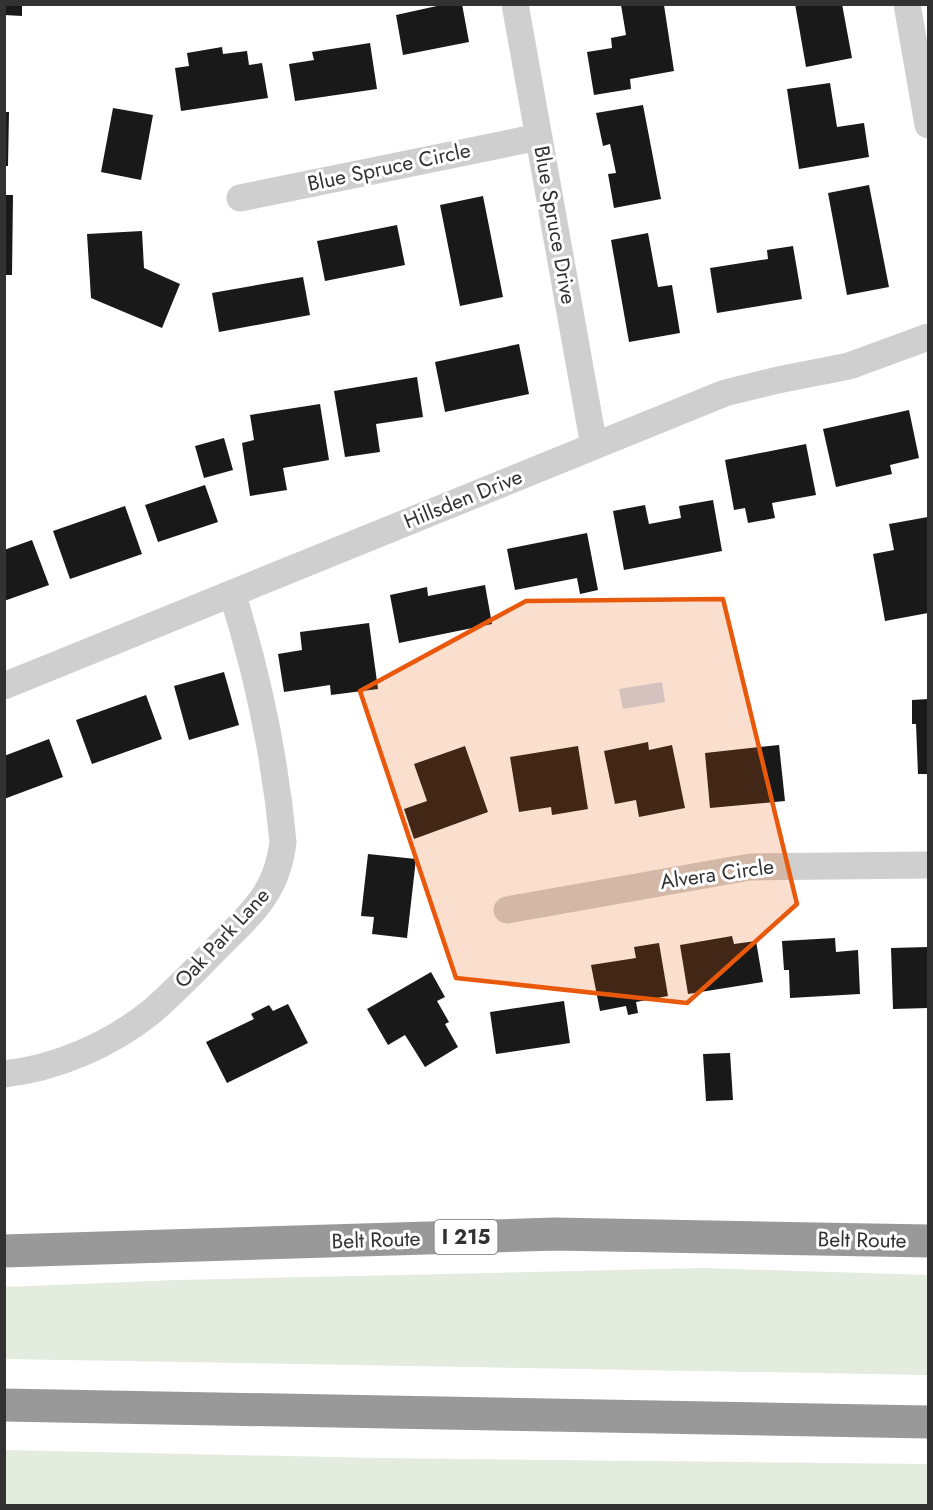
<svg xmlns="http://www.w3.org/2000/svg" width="933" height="1510" font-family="Jost,sans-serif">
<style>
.green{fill:#e4ebdf}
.water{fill:#d1ddeb}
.building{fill:#191919}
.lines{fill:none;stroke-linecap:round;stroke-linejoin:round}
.minor{stroke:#cfcfcf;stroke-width:27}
.highway{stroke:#999;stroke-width:33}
.marked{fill:#e8590c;fill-opacity:0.2;stroke:#e8590c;stroke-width:4.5;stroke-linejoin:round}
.labels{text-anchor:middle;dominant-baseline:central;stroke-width:6;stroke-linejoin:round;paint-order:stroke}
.shield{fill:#fff;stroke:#707070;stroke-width:1.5}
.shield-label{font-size:20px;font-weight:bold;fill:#323232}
.street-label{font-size:21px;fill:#323232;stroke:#fff}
</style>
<rect width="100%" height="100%" fill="#fff"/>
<!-- green -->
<path class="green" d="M704 1268 928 1275V1375L5 1359V1287L177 1280Z
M5 1450 376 1458 928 1464V1505H5Z"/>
<!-- water -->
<path class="water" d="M662 682 665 702 623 709 619 689Z"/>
<!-- building -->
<path class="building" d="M4 4H22V16L4 15Z
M446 4H462L469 42 403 55 396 15Z
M795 4H842L852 58 806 67Z
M621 5H664L674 71 630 79 631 89 594 95 587 52 612 48 611 38 626 35Z
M370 43 377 89 295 101 289 64 314 60 312 52Z
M222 47 223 54 247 51 249 65 262 63 268 98 181 111 175 68 189 66 187 53Z
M830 83 837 127 864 123 869 157 799 169 787 89Z
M643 105 661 199 614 208 608 174 616 173 610 144 603 146 596 113Z
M113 108 153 115 141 180 101 172Z
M4 112H9L8 166H4Z
M869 185 889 287 847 295 828 193Z
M4 195H13L12 275H4Z
M483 196 503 297 460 306 440 205Z
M397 225 405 265 325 281 317 241Z
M142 231 144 268 180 284 162 328 91 298 87 234Z
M648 233 658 287 672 285 680 333 629 342 611 240Z
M793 246 802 299 717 313 710 268 768 259 767 250Z
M303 277 310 315 219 332 212 293Z
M519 344 529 394 445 412 435 362Z
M417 377 423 417 376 424 380 452 345 457 334 391Z
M320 404 329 460 283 468 287 490 250 496 242 443 254 440 250 415Z
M909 410 919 458 890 465 892 474 836 487 823 429Z
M224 438 233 470 204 478 195 446Z
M806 444 816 495 772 503 775 518 748 523 745 508 734 510 725 460Z
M205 485 218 522 158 542 145 505Z
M713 500 722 551 624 570 613 511 645 505 649 524 681 518 679 506Z
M125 506 142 554 70 579 53 531Z
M928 517V613L885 621 873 554 894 550 889 524Z
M587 533 598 590 580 594 577 578 515 590 507 549Z
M32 540 49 585 4 601V550Z
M485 585 492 624 399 643 390 595 427 587 428 596Z
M369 623 378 689 331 695 330 685 284 692 278 654 302 650 300 632Z
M224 672 239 725 189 740 174 686Z
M146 695 162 739 92 764 76 720Z
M928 699V774H918L916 724H912V700Z
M49 739 63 777 4 799V756Z
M648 742 649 750 672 745 685 808 639 817 636 800 615 804 604 751Z
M779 745 785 801 710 808 705 753Z
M465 746 488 812 414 839 404 809 427 801 414 764Z
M578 746 588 809 552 815 551 807 519 812 510 757Z
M368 854 416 859 407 938 372 934 374 917 361 916Z
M732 936 734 944 756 941 763 982 688 994 680 945Z
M835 938 836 952 858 950 860 994 790 998 789 970H784L782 941Z
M659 943 668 996 636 1002 638 1013 628 1015 626 1006 600 1011 591 965 636 958 634 947Z
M928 947V1008L893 1009 891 948Z
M431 972 445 997 437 1001 449 1022 445 1024 458 1047 425 1067 405 1035 388 1045 367 1009Z
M564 1001 570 1043 496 1054 490 1012Z
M288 1004 308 1043 227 1083 206 1042 254 1019 251 1014 269 1005 273 1011Z
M730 1053 733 1100 706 1101 703 1054Z"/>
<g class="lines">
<!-- minor -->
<path class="minor" d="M515 4 594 446
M907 4 928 125
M240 198 539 137
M4 686 725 393 778 380 849 366 928 337
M507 910 750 867 928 865
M4 1074C57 1068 110 1045 151 1012 173 993 193 972 214 951 249 915 277 895 283 842 275 756 258 675 232 593"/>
<!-- highway -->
<path class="highway" d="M4 1251 555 1234 928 1241
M4 1405 928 1422"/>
</g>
<!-- marked area -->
<path class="marked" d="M723 599 797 904 687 1003 456 978 360 691 526 601Z"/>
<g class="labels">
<!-- shield labels -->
<rect class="shield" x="434.5" y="1220" width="63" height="34" rx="4.5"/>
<g class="shield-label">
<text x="466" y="1237">I 215</text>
</g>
<!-- street labels -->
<g class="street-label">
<text transform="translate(389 167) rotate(-12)">Blue Spruce Circle</text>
<text transform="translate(555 225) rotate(80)">Blue Spruce Drive</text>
<text transform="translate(463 499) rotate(-22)">Hillsden Drive</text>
<text transform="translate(717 874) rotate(-8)">Alvera Circle</text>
<text transform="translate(222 938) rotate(-47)">Oak Park Lane</text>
<text transform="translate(376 1240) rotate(-2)">Belt Route</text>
<text transform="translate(862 1240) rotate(1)">Belt Route</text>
</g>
</g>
<!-- border -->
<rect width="933" height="1510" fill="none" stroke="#323232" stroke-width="12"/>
</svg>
